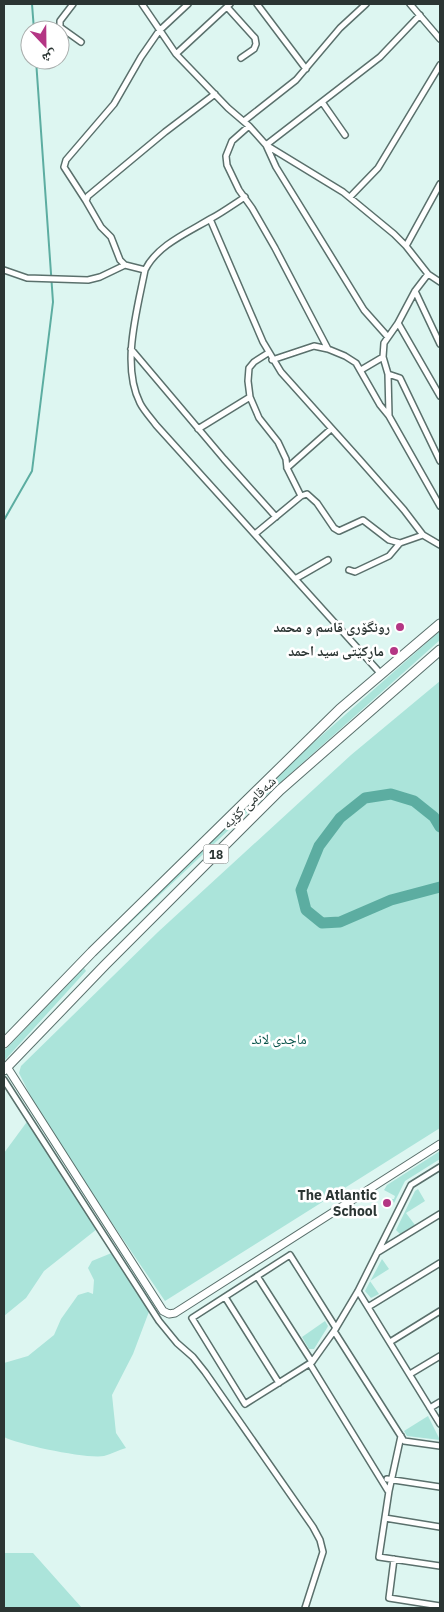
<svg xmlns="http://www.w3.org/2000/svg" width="444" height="1612" font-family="'IBM Plex Sans','Noto Naskh Arabic',sans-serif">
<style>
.green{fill:#abe4da}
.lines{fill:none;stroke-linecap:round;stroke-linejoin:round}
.stream{stroke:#5cada1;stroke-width:2}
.river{stroke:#5cada1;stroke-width:11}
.street-casing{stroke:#5a706c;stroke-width:8}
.secondary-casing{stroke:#5a706c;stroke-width:9}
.highway-casing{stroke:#5a706c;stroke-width:11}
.street{stroke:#fff;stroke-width:5}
.secondary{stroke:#fff;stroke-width:7}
.highway{stroke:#fff;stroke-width:9}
.poi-dot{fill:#b43684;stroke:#fff;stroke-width:2}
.labels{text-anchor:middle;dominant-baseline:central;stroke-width:5;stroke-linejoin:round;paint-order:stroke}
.shield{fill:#fff;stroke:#6b7270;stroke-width:1}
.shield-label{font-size:12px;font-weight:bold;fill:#2b3533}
.poi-label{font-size:14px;font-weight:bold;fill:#2b3533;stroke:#fff;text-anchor:end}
.street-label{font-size:14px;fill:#2b3533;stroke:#fff}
.park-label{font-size:14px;fill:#075249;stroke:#fff}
</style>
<rect width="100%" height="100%" fill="#ddf6f1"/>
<!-- green -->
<path class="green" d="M440 631V640L253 807 110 942 171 874 235 812Z
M440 681V1128L165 1301 44 1123 19 1073 21 1066 158 932 351 755Z
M84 968 86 971 4 1061V1051Z
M29 1119 97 1229 44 1271 26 1298 4 1316V1153Z
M440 1151V1159L405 1181 394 1203 392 1199H394L395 1196 384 1190 387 1185Z
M418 1189 425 1201 406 1213 415 1225 400 1234 396 1230 415 1191Z
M114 1252 150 1309 133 1354 112 1395 116 1433 126 1448C119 1450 111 1454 104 1456 86 1459 20 1445 4 1437V1363L28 1356 54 1335 61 1319 78 1295 88 1292 93 1294 94 1280 88 1268 92 1261Z
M382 1259 389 1269 370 1281 379 1294 371 1298 365 1291Z
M325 1321 328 1326 327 1328 314 1349H309L302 1337Z
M428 1416 440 1440 407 1436 404 1431Z
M4 1553H33L82 1608H4Z"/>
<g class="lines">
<!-- stream -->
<path class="stream" d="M32 4 34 30
M4 520 32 471 53 302 36 60"/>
<!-- river -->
<path class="river" d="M440 827 434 817 414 801 391 794 365 798 340 818 319 846 301 890 306 910 322 923 340 922 391 900 440 887"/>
<!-- street casing -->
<g class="street-casing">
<path id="street" d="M73 4 60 21V27L81 42
M142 4 176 54 228 108 249 126 266 145 343 192 394 234 406 246 428 274 440 282
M257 4 306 69
M410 4 440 39
M227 7 255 38 256 44 254 49 241 58
M176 54 230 4
M322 102 345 135
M244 121 296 80 340 28 366 4
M249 126 232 141 226 156 227 165 239 190 252 208 275 248 328 349
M245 197C234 204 223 212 212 218 189 232 157 245 145 270 137 311 121 365 140 403 144 411 151 418 156 425L381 674
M350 197 378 168 440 65
M86 201 64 167 66 160 114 104 141 57 159 31 188 4
M210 219 263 342 281 372 359 459 404 510 423 535 440 545
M406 246 440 184
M4 270 27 278 88 280 100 277 125 265
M145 270 125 265 120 260 111 237 101 227 86 201 88 196 165 132 215 94
M428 274 415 291 398 323 384 343 383 357 388 374 389 416 440 506
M415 291 440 344
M398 323 440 396
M388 337 364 310 297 201 276 167 266 145 380 57 420 15
M131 349 224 459 276 517
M268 353 254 362 249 368 248 381 250 397 259 418 278 442 286 459 287 468 301 496 307 494 317 503 334 528 339 531 363 520 389 540 400 543
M272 360 314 346 328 349 345 356 356 363 380 405 389 416
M361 370 383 357
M388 374 400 378 440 461
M198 429 250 397
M287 468 331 429
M255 534 301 496
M349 570 355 572 389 556 400 543 423 535
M295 579 328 560
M4 1080 159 1321 177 1343 193 1357 205 1372 313 1527 320 1540 323 1552 305 1608
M378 1252 440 1214
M257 1276 312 1362
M358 1291 440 1424
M225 1297 279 1383
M368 1307 440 1263
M336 1328 290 1255 192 1318 245 1404 312 1362 334 1331 336 1328 358 1291 411 1185 440 1167
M334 1331 404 1441 440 1446
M390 1342 440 1311
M310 1364 388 1491
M410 1374 440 1356
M430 1408 440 1402
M401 1436 389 1491 379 1557 440 1566
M387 1479 440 1487
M385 1518 440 1527
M394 1559 389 1598 440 1606"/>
</g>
<!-- secondary casing -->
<g class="secondary-casing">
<path id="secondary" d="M7 1067 163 1311 169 1314 175 1313 440 1144"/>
</g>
<!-- highway casing -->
<g class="highway-casing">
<path id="highway" d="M4 1043 92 952 340 709 440 624
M4 1070 105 965 280 790 440 650"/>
</g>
<!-- street -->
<use href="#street" class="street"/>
<!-- secondary -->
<use href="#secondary" class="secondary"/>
<!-- highway -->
<use href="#highway" class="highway"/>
</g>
<!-- markers -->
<g class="poi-dot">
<circle cx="400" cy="627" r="5"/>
<circle cx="394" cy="651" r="5"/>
<circle cx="387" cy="1203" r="5"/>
</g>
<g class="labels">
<!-- shield labels -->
<rect class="shield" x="203.5" y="844.5" width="25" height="19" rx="4"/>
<g class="shield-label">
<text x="216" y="854">18</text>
</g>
<!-- poi labels -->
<g class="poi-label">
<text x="390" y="627">رونگۆری قاسم و محمد</text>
<text x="384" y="651">ماڕکێتی سید احمد</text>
<text x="377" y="1195">The Atlantic<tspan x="377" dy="16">School</tspan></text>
</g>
<!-- street labels -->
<g class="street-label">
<text transform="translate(249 802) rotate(-44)">شەقامی کۆیە</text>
</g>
<!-- park labels -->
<g class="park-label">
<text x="279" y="1039">ماجدی لاند</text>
</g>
</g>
<!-- border -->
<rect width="444" height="1612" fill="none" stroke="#2b3533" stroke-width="10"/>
<!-- north arrow -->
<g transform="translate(45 45) rotate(158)"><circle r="24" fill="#ffffff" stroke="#aaaead"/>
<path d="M0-4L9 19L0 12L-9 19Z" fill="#b43684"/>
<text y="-8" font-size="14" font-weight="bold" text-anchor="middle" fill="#2b3533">ش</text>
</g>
</svg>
